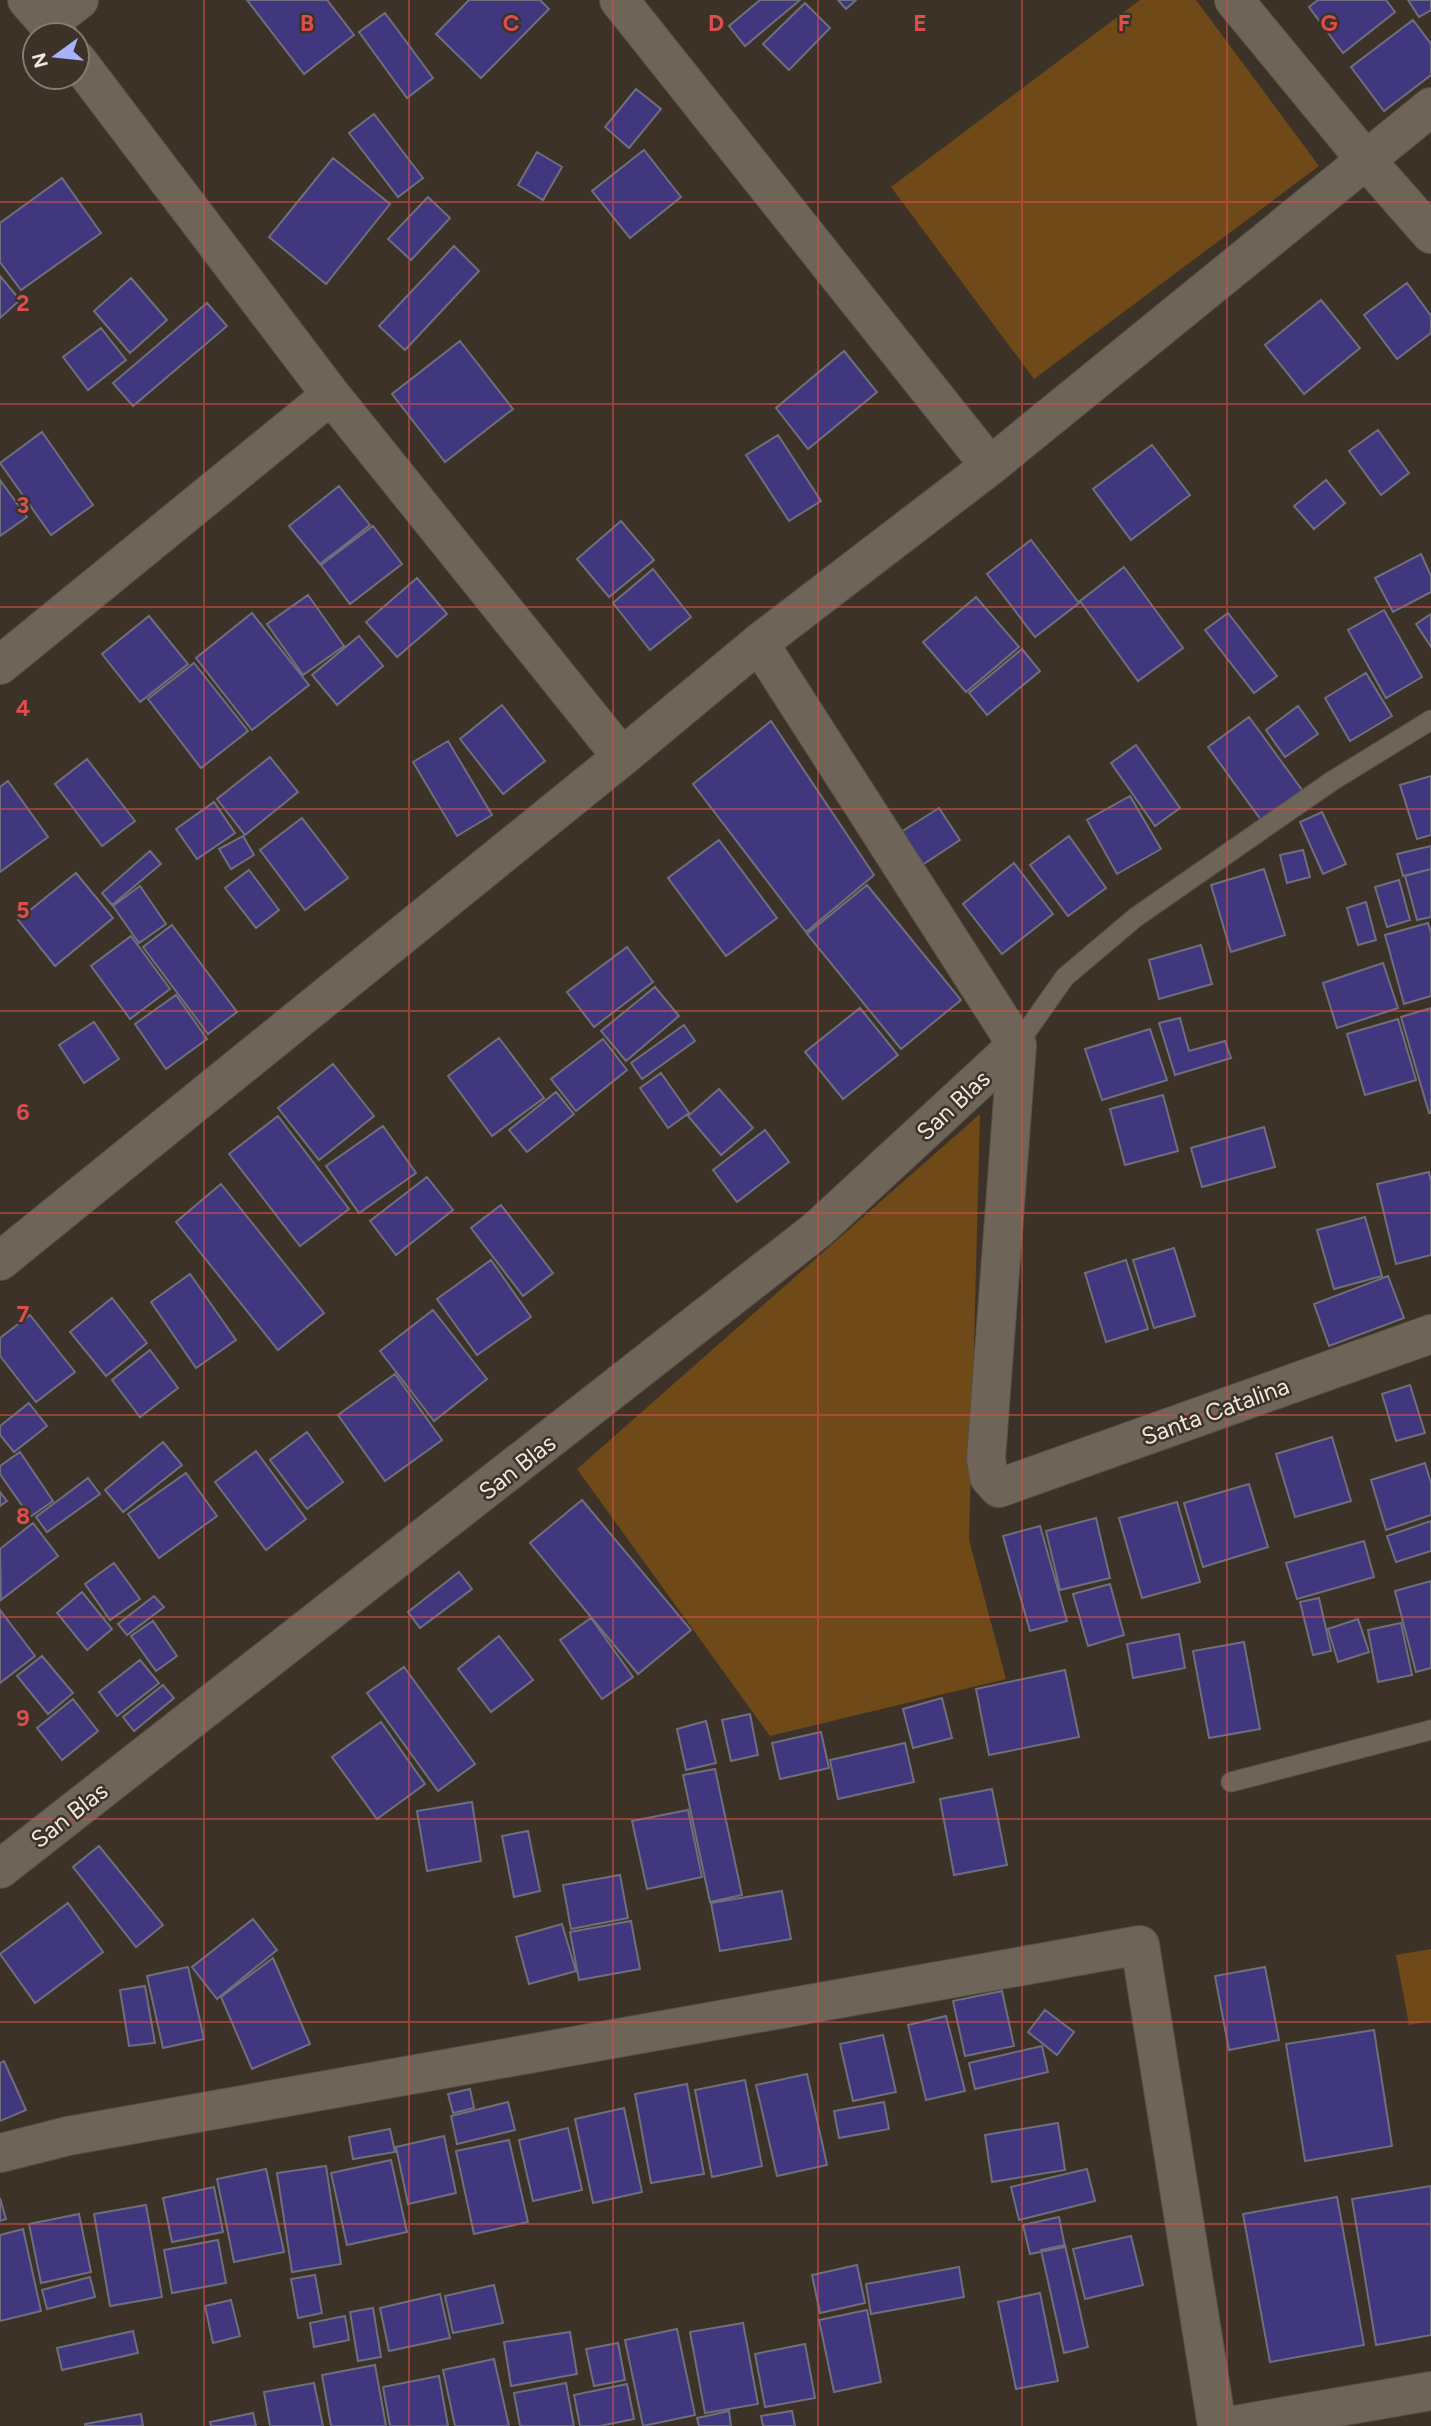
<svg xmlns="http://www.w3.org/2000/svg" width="1431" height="2426" font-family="Figtree,sans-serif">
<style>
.green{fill:#704918}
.building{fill:#41377f;stroke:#6e6e7d;stroke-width:2}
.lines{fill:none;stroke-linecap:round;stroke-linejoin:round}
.service-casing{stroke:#595046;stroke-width:21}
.minor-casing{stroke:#595046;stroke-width:40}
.service{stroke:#6f6458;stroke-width:19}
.minor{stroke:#6f6458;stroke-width:38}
.grid{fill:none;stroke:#db4e4d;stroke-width:2;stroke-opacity:0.55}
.labels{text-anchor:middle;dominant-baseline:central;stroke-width:5;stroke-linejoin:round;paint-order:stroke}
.street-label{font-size:24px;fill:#eee8e1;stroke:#3d3227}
.grid-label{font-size:23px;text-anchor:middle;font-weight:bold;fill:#db4e4d;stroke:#3d3227;stroke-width:5;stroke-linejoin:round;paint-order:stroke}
</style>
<rect width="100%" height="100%" fill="#3d3227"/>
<!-- green -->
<path class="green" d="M1140 0H1196L1319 166 1034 379 891 187Z
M980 1114 969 1540 1006 1679 770 1736 577 1469Z
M1431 1949V2021L1409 2025 1396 1955Z"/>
<!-- building -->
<path class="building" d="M247 0H327L354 35 304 74Z
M469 0H540L549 9 481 78 436 34Z
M760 0H800L745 46 729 26Z
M838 0H856L846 9Z
M1318 0H1386L1395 12 1343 53 1309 7Z
M1408 0H1431V10L1419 17Z
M805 3 830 28 789 70 763 44Z
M385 13 433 78 407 98 359 32Z
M1413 20 1431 44V75L1384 111 1351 67Z
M636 89 661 109 629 148 605 127Z
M374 114 423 178 398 197 349 133Z
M644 150 681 197 630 238 592 191Z
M537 152 562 167 543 200 518 185Z
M333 158 390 204 326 284 269 237Z
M62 178 101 233 21 290 0 262V223Z
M428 197 450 218 411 260 388 239Z
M454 246 479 271 405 350 379 326Z
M0 276 20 300 0 318Z
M131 278 167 320 130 353 94 311Z
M1407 283 1431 316V333L1397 359 1364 315Z
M1321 300 1360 348 1304 394 1265 345Z
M207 303 227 326 133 406 113 383Z
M101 328 126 360 88 390 63 357Z
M460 341 513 409 445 462 392 394Z
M844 351 877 392 808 449 776 408Z
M1378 430 1409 473 1381 495 1349 451Z
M42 432 93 505 51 535 0 463Z
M778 435 821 501 789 521 746 455Z
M1152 445 1190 495 1131 540 1093 489Z
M0 480 27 517 0 536Z
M1326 480 1345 503 1314 529 1294 506Z
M339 486 370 525 320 564 289 526Z
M621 521 654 560 609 597 577 559Z
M373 526 402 564 350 604 321 565Z
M1031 540 1079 603 1035 637 987 574Z
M1421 554 1431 576V592L1393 612 1375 578Z
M1124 567 1183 648 1138 681 1080 601Z
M653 569 691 617 650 650 613 603Z
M417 578 447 614 397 657 366 622Z
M308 595 344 646 303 675 267 624Z
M976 597 1019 647 966 692 923 642Z
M1384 610 1422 677 1386 698 1348 630Z
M252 613 309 685 252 730 196 658Z
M1228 613 1277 676 1254 693 1205 630Z
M1431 614V647L1416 624Z
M149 616 188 664 140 702 102 654Z
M359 636 383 666 337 705 312 675Z
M1022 649 1040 671 987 715 969 693Z
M194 663 248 731 201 768 148 699Z
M1366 673 1392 716 1350 741 1325 698Z
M502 705 545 761 503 794 460 739Z
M1298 706 1318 734 1285 757 1266 730Z
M1249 717 1305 794 1264 824 1208 747Z
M771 721 874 875 806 932 693 784Z
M448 741 492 815 457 836 413 762Z
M1136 745 1180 808 1155 826 1111 763Z
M270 757 298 792 245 835 217 799Z
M87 759 135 821 102 846 55 784Z
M1431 776V835L1417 839 1400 785Z
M8 781 48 837 0 872V787Z
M1130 796 1161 849 1117 874 1087 820Z
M214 802 235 833 197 859 176 829Z
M939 808 960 840 922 865 901 832Z
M1322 812 1346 864 1323 874 1300 822Z
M302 818 348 878 305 910 260 850Z
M243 836 254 855 231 869 219 849Z
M1069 836 1106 888 1068 916 1030 865Z
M719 840 777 918 726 956 668 878Z
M1431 846V869L1403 876 1397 854Z
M1303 850 1310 877 1287 883 1280 855Z
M150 851 161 864 112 905 102 893Z
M1014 863 1053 914 1002 954 963 904Z
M1264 869 1285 935 1231 952 1211 885Z
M1431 869V917L1417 920 1405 876Z
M249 870 279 910 256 928 225 888Z
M76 873 113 918 55 966 18 920Z
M1399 880 1410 920 1387 927 1375 887Z
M867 885 961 1000 901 1049 807 934Z
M140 886 166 924 139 943 113 906Z
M1366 902 1376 940 1358 945 1347 908Z
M1428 923 1431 933V996L1404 1004 1385 935Z
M172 925 237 1012 208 1034 143 947Z
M131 936 170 989 130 1019 91 966Z
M1201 945 1212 984 1159 999 1149 960Z
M627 947 653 982 594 1027 567 992Z
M1383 963 1398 1008 1337 1028 1323 983Z
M655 987 679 1016 626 1061 601 1031Z
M176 995 207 1039 166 1069 135 1024Z
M860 1008 898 1055 843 1099 805 1052Z
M1431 1008V1113H1429L1401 1017Z
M1180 1018 1189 1051 1225 1041 1231 1058 1175 1075 1159 1023Z
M1398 1019 1416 1080 1365 1095 1347 1034Z
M94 1022 119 1059 84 1083 59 1045Z
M684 1025 695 1041 642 1079 631 1063Z
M1150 1029 1167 1080 1102 1100 1085 1049Z
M499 1038 544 1098 492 1136 448 1076Z
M603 1039 627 1070 576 1111 551 1079Z
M333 1064 374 1116 319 1160 278 1108Z
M661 1073 689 1113 668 1128 640 1088Z
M719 1089 753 1128 721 1155 688 1116Z
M556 1092 574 1114 527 1152 509 1130Z
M1163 1095 1178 1151 1125 1165 1110 1109Z
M278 1116 349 1209 300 1246 229 1154Z
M383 1126 416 1173 359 1213 326 1166Z
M1264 1127 1275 1167 1202 1187 1191 1148Z
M765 1130 789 1162 737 1202 713 1170Z
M1429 1172 1431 1182V1255L1396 1264 1377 1184Z
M427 1177 453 1210 396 1255 370 1221Z
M221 1184 324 1313 278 1350 176 1222Z
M501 1205 553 1273 523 1296 471 1228Z
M1365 1217 1382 1276 1334 1289 1317 1230Z
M1174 1248 1195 1316 1154 1328 1133 1260Z
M491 1260 531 1317 477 1355 437 1299Z
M1126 1260 1148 1329 1106 1342 1085 1273Z
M190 1274 236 1340 196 1368 151 1302Z
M1388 1276 1404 1318 1329 1346 1314 1304Z
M112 1298 147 1343 106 1376 70 1332Z
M433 1310 487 1379 434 1421 380 1351Z
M30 1315 75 1372 36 1402 0 1356V1338Z
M150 1350 178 1388 140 1417 112 1380Z
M395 1374 442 1440 385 1481 338 1415Z
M1410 1385 1425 1433 1396 1441 1382 1394Z
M29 1403 47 1426 14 1452 0 1435V1426Z
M307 1432 343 1482 307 1509 270 1460Z
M1332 1437 1351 1501 1295 1517 1276 1454Z
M163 1442 182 1465 123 1512 105 1490Z
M256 1451 306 1519 266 1550 215 1482Z
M20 1452 53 1501 30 1517 0 1474V1466Z
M1425 1463 1431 1483V1515L1386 1530 1371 1480Z
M186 1473 217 1516 159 1558 128 1514Z
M88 1478 100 1494 47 1532 36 1517Z
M1249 1484 1268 1547 1203 1567 1184 1503Z
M0 1492 7 1501 0 1506Z
M582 1500 691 1630 638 1674 530 1543Z
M1177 1502 1200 1582 1142 1598 1119 1518Z
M1096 1518 1110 1578 1060 1590 1046 1531Z
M1431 1521V1551L1396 1562 1387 1536Z
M33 1523 58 1556 1 1600 0 1549Z
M1040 1526 1067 1621 1030 1631 1003 1536Z
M1364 1541 1374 1577 1297 1599 1286 1563Z
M114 1563 140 1599 110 1620 85 1584Z
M459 1572 472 1589 420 1628 408 1612Z
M1431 1581V1668L1416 1672 1395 1591Z
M1110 1584 1124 1635 1088 1646 1073 1594Z
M82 1592 112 1629 87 1650 57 1613Z
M154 1596 164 1607 127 1635 118 1624Z
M1319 1598 1331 1651 1313 1655 1300 1602Z
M0 1610 35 1656 0 1683Z
M591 1618 633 1677 602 1699 560 1640Z
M1358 1619 1369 1652 1338 1662 1328 1629Z
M153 1621 177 1656 156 1671 131 1636Z
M1401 1623 1412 1675 1378 1682 1368 1630Z
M1179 1634 1185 1668 1133 1678 1127 1644Z
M499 1636 533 1680 491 1712 458 1669Z
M1244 1642 1260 1729 1209 1738 1193 1651Z
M42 1656 73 1693 48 1714 17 1676Z
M140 1660 159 1683 117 1716 99 1692Z
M404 1667 475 1764 438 1791 367 1693Z
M1065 1670 1079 1737 989 1755 976 1689Z
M163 1685 174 1698 134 1731 123 1717Z
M942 1698 952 1738 913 1748 903 1709Z
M73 1699 98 1731 62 1760 37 1728Z
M750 1714 758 1755 731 1761 722 1720Z
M706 1721 716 1763 686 1770 677 1729Z
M381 1722 425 1784 377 1819 332 1757Z
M821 1732 829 1768 780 1779 772 1743Z
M905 1743 914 1782 838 1799 830 1760Z
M715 1769 742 1895 710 1902 683 1775Z
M992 1789 1007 1865 954 1875 940 1799Z
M472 1802 481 1861 427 1871 417 1811Z
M688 1810 702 1877 647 1889 632 1821Z
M528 1831 540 1891 514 1897 502 1836Z
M99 1846 163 1925 136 1947 73 1867Z
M620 1875 628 1918 571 1929 563 1885Z
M782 1891 791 1939 720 1951 711 1903Z
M68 1903 103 1952 35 2003 0 1954Z
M253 1919 277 1950 217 1999 192 1967Z
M631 1921 640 1969 579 1980 570 1932Z
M562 1924 576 1971 529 1984 516 1937Z
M273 1958 310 2044 252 2069 221 1997Z
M188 1967 204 2039 163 2048 147 1976Z
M1265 1967 1279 2040 1229 2050 1215 1976Z
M145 1986 155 2043 129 2046 120 1990Z
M1002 1991 1014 2046 965 2056 953 2001Z
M1045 2010 1074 2032 1057 2055 1028 2032Z
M946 2016 965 2091 926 2100 908 2025Z
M1374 2030 1392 2146 1305 2161 1286 2044Z
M883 2035 896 2092 853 2101 840 2044Z
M1042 2046 1048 2072 975 2089 969 2063Z
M4 2061 26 2110 0 2121V2063Z
M807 2074 827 2165 777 2176 756 2085Z
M745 2080 762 2166 712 2177 695 2090Z
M687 2084 704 2174 651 2183 635 2094Z
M470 2089 474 2108 453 2113 448 2094Z
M508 2102 515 2130 457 2144 451 2116Z
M884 2102 889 2129 839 2138 834 2111Z
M624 2108 642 2192 593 2203 575 2119Z
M1058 2123 1065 2170 992 2182 985 2135Z
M568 2128 582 2190 533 2201 519 2140Z
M390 2129 395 2152 353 2159 349 2137Z
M444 2136 456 2193 408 2204 396 2147Z
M509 2140 528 2222 474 2234 456 2151Z
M391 2160 407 2232 347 2245 331 2173Z
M326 2166 341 2264 292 2272 277 2173Z
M266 2169 284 2252 234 2262 217 2179Z
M1087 2169 1095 2201 1019 2220 1011 2187Z
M1431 2186V2335L1376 2345 1352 2199Z
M214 2187 223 2232 172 2242 163 2198Z
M1337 2197 1364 2345 1270 2362 1243 2214Z
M0 2198 6 2219 0 2221Z
M146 2205 162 2297 110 2306 94 2214Z
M79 2214 91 2272 41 2283 29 2224Z
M1059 2217 1065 2247 1030 2254 1023 2225Z
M23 2229 41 2311 0 2321V2235Z
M1131 2236 1143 2285 1085 2299 1073 2249Z
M218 2240 226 2283 172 2293 164 2250Z
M1065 2245 1088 2347 1064 2353 1041 2250Z
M857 2265 865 2303 820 2313 812 2275Z
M959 2267 964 2297 871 2314 866 2284Z
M315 2275 322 2313 298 2318 291 2279Z
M90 2277 95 2297 47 2309 42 2290Z
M494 2285 503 2323 453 2333 445 2296Z
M1040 2293 1058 2381 1016 2389 998 2302Z
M440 2294 450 2338 389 2351 380 2308Z
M231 2300 240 2336 213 2343 205 2306Z
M373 2308 381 2357 358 2361 350 2312Z
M867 2310 881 2382 834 2392 819 2320Z
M345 2316 349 2340 314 2347 310 2323Z
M743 2323 758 2404 705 2413 690 2332Z
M677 2329 695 2415 643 2426 625 2340Z
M133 2331 138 2353 62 2370 57 2348Z
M570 2332 577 2374 511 2386 504 2342Z
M618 2343 625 2380 594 2386 586 2349Z
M805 2344 815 2398 765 2407 755 2354Z
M494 2359 509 2426H455L443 2370Z
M375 2365 386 2426H331L322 2375Z
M439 2376 448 2426H390L383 2387Z
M314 2383 323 2426H270L264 2392Z
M566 2383 574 2426H520L514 2393Z
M627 2384 634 2419 600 2426H580L574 2395Z
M729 2411 731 2426H699L697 2418Z
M792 2411 795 2426H763L761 2416Z
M253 2413 256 2426H211L210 2422Z
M141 2414 143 2426H85V2424Z"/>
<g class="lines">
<!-- service casing -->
<g class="service-casing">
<path id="service" d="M1017 1045 1065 977 1136 917 1332 781 1431 720
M1231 1782 1431 1730"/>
</g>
<!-- minor casing -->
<g class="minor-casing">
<path id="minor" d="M27 0 58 35
M619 0 990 466
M1234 0 1365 159 1431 234
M49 23 79 0
M77 60 331 395 622 757
M759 643 1017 1045 986 1459 989 1477 999 1488 1431 1334
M0 665 331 395
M0 1261 622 757 759 643 990 466 1431 107
M0 1869 818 1229 1017 1045
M0 2153 68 2136 1140 1945 1217 2426
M1229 2426 1431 2391"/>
</g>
<!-- service -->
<use href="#service" class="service"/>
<!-- minor -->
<use href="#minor" class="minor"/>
</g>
<!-- grid -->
<path class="grid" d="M204 0V2426M409 0V2426M613 0V2426M818 0V2426M1022 0V2426M1227 0V2426M0 202H1431M0 404H1431M0 607H1431M0 809H1431M0 1011H1431M0 1213H1431M0 1415H1431M0 1617H1431M0 1819H1431M0 2022H1431M0 2224H1431"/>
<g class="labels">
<!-- street labels -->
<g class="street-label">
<text transform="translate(953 1105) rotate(-43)">San Blas</text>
<text transform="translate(1215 1411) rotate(-20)">Santa Catalina</text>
<text transform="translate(517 1467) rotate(-38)">San Blas</text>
<text transform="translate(69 1815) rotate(-38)">San Blas</text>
</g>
</g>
<g class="grid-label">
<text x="307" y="31">B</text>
<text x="511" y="31">C</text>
<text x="716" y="31">D</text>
<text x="920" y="31">E</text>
<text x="1124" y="31">F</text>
<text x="1329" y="31">G</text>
<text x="23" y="311">2</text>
<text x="23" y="513">3</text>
<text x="23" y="716">4</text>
<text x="23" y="918">5</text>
<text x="23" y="1120">6</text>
<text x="23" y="1322">7</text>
<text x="23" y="1524">8</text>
<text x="23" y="1726">9</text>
</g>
<!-- north arrow -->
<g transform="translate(56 56) rotate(255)"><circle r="33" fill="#3d3227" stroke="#847b71" stroke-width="2"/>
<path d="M0-5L12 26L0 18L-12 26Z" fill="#a7b1fc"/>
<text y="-10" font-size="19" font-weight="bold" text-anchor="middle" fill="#eee8e1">N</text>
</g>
</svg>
